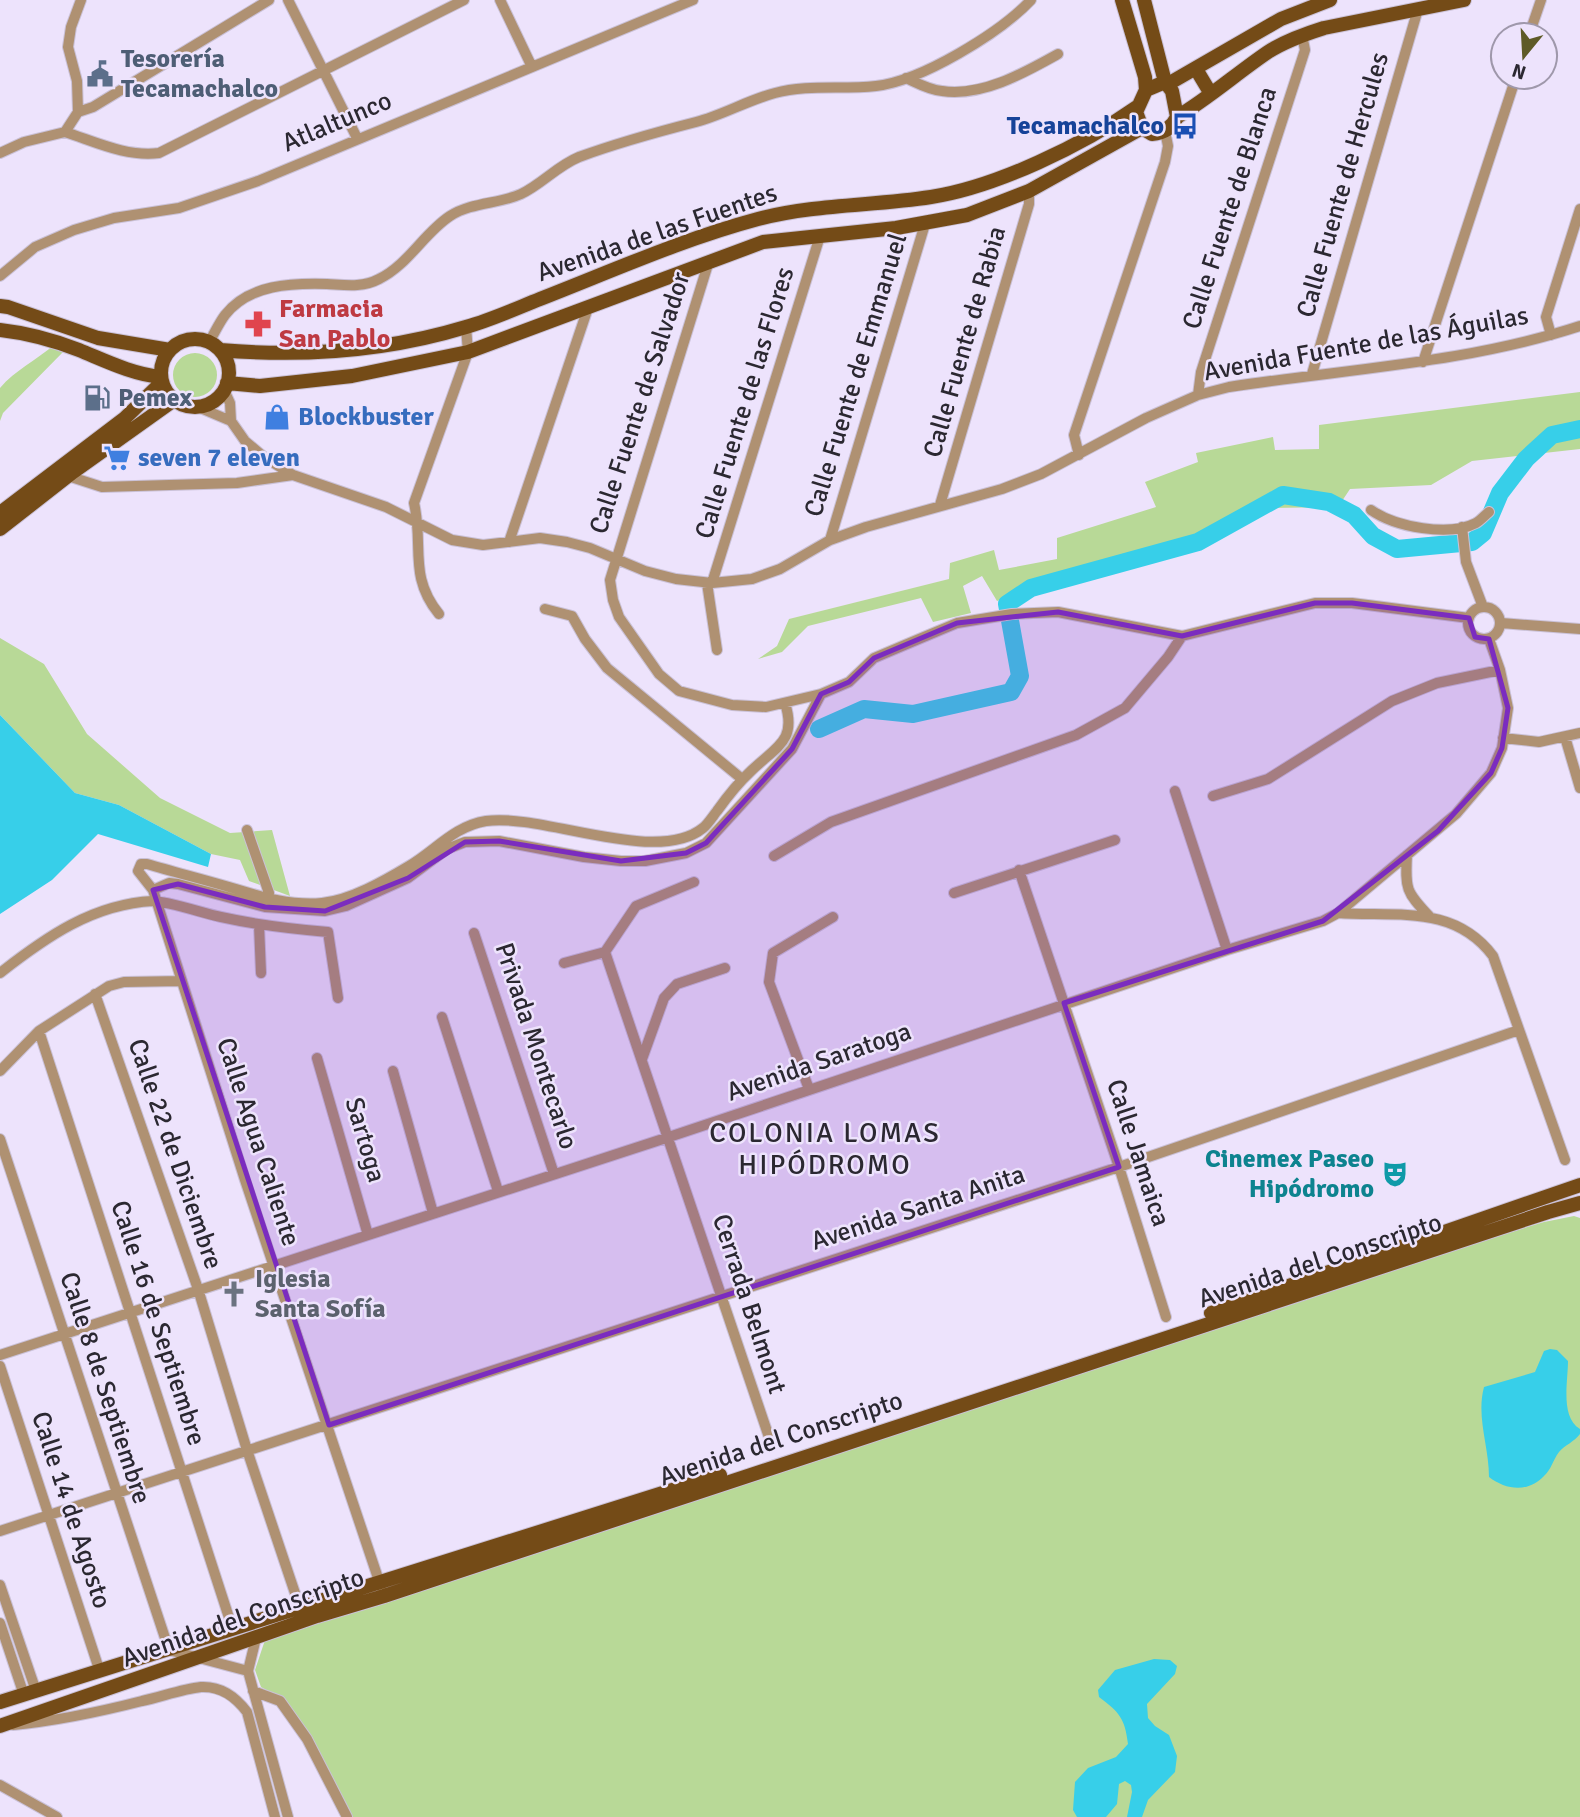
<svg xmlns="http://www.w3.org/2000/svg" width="1580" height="1817" font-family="Signika,sans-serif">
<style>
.green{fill:#b8d997}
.water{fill:#37cfe9}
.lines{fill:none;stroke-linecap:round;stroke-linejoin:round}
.river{stroke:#37cfe9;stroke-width:18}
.minor-casing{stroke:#cac1d7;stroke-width:12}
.major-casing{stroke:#cac1d7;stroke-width:16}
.minor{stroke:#af9172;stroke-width:10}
.major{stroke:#744b17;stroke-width:14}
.marked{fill:#7b2cbf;fill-opacity:0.2;stroke:#7b2cbf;stroke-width:5;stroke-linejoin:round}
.labels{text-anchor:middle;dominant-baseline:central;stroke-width:5;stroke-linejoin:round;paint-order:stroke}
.service-label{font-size:26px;font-weight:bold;fill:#4e5e75;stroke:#ede3fc;text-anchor:start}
.street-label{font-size:26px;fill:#2b2831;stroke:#ede3fc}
.transit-label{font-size:26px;font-weight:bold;fill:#164399;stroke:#ede3fc;text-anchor:end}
.health-label{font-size:26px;font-weight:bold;fill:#be3a42;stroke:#ede3fc;text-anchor:start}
.shop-label{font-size:26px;font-weight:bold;fill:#366cbe;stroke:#ede3fc;text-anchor:start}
.culture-label{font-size:26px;font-weight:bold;fill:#0d838f;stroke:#ede3fc;text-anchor:end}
.worship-label{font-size:26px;font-weight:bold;fill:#5b616d;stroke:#ede3fc;text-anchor:start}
.neighbourhood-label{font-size:28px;letter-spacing:2px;fill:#2b2831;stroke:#ede3fc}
</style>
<rect width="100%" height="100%" fill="#ede3fc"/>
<!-- green -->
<path class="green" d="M55 344 65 350 3 413 0 421V388C15 370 37 360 55 344Z
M173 375a22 22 0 1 1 44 0a22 22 0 1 1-44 0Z
M1580 392V449L1472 461 1431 485 1350 489 1338 507 1263 508 1198 545 1060 578 997 601 982 576 963 586 971 613 933 622 921 598 808 626 782 652 758 659 777 646 789 619 949 579 950 563 994 550 999 570 1057 559V538L1156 507 1145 482 1198 462 1196 453 1273 437 1275 450 1319 449V425Z
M0 638 44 664 87 734 160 798 230 833 272 830 290 896 249 881 240 860 211 854 119 805 75 793 0 715Z
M1574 1216 1580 1218V1817H353L282 1699 261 1687 255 1670 265 1640 1423 1259 1544 1222Z"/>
<!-- water -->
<path class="water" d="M0 715 75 793 119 805 211 854 208 867 98 834 52 880 0 914Z
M1550 1349 1557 1350 1568 1361C1568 1382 1560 1417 1580 1429V1434C1574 1442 1565 1445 1559 1452 1553 1460 1551 1470 1544 1476 1528 1493 1506 1490 1489 1477 1489 1446 1476 1417 1484 1387L1535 1372 1544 1351Z
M1154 1659 1170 1660 1177 1666 1175 1674 1147 1704 1148 1718 1155 1726 1169 1735 1177 1756 1175 1772 1148 1800 1142 1817H1127L1132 1792 1131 1785 1125 1781 1119 1784 1117 1804 1106 1817H1077L1073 1810 1075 1782 1088 1768 1116 1757 1128 1744C1125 1718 1119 1712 1099 1697L1098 1690 1115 1670Z"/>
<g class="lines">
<!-- river -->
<path class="river" d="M819 729 864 709 913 714 1011 692 1020 676 1007 604 1031 588 1198 542 1283 495 1329 502 1354 515 1373 536 1397 549 1472 542 1483 533 1500 493 1526 459 1552 435 1580 429"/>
<!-- minor casing -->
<g class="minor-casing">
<path id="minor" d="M288 0 357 138
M500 0 532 67
M1529 35 1541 0
M906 78C917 83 929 90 942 91 982 97 1024 73 1058 54
M78 112 77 81 68 47 71 27 81 0
M65 132C96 142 126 157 159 153L464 0
M65 132 78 112 93 107 269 0
M0 153 24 142 65 132
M709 261 610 580 613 600 619 617 659 674 679 691 732 705 766 707 821 694 849 682 874 658 907 644 957 623 1012 614 1058 612 1182 636 1315 603H1352L1469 618
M0 276 35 247 74 230 114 218 179 208 258 181 693 0
M1551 335 1546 317 1580 209
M209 342C214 334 219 323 225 315 249 284 292 283 327 284 345 285 362 288 379 279 408 265 424 233 450 216 472 202 499 204 521 194 542 184 557 166 579 157 617 143 657 132 696 122 723 115 748 100 775 93 808 84 842 90 876 86 921 81 1000 33 1031 0
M1423 362 1516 77
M1312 374 1418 9
M224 390 230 403 231 421
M1198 395 1201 372 1305 50 1302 35
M198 407 231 421 245 441 264 457 293 475 386 507 452 540 483 545 540 538 567 542 590 548 645 571 676 579 712 583 752 579 780 569 830 540 866 527 1002 489 1041 474 1146 418 1198 395 1229 387C1346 369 1467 363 1580 326
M1079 455 1074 435 1165 162 1168 146 1165 131
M68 476 102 487 237 483 293 475
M940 505 1029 204V191
M1371 510C1395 527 1449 537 1476 523 1481 520 1485 515 1489 512
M1462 527 1466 562 1483 607
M830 540 925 224
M509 542 588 308
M707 583 717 650
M712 583 820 236
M1468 623a16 16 0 1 1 32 0a16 16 0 1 1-32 0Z
M545 609 572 616 585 639 607 668 742 779
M439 614C408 576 424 546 414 503L468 352 466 327
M1501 623 1580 629
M1565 737 1580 788
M1503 738 1539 742 1580 733
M1175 791 1227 950
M1213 796 1268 779 1392 701 1437 683 1500 670
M247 830 269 893 266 904
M1407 855C1405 889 1406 892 1429 916
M774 856 831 822 1076 735 1125 708 1168 657 1182 636
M1019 870 1119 1167 1166 1317
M153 890 169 883 178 884 265 907 325 911 346 906 408 878 447 849 465 842 499 841 584 857 621 861H645L686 853 706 843 792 749 821 694
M954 893 1115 840
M1338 913C1396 917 1454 904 1493 956L1565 1160
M259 925 261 973
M474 933 554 1174
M605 952 772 1446
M605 952 636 906 694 882
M564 963 605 952
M0 973C46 937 93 904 153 901 167 901 206 914 221 917 257 925 292 929 328 932L338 998
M95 994 198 1289 247 1450 300 1608
M442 1017 498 1191
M39 1031 233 1630
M317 1058 368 1235
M642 1059 664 998 677 984 725 968
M0 1071 39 1031 109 986 124 982 182 981
M393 1071 433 1213
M809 1089 769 982 773 953 833 917
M0 1139 169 1650 248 1671
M0 1355 669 1137 1227 950 1323 921 1338 913 1456 814 1491 773 1502 748 1508 708 1500 670 1489 639
M0 1366 99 1669
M0 1531 1119 1167 1519 1030
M0 1585 36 1691
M381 1587 245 1180 153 890 138 871 141 864H147C174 872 202 879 229 887 259 896 289 906 322 903 351 900 384 881 409 866 435 851 454 826 486 821 543 813 656 866 703 828 708 824 713 816 717 811 727 797 738 783 751 771 777 746 797 741 785 703
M0 1623 24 1695
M256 1638 248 1671 288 1817
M253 1691 280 1701 307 1739 347 1817
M13 1725C57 1721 99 1712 142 1701 161 1697 182 1689 201 1687 221 1686 235 1696 247 1712L275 1817
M0 1785 57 1817"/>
</g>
<!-- major casing -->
<g class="major-casing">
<path id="major" d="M1122 0 1145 77 1146 90
M1144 0 1165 82
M1196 69 1211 94
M1165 82 1172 91 1177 117C1172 128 1164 133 1152 134L1142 128 1136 112 1146 90Z
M1168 84 1281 19 1330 0
M1177 117C1209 98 1237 73 1268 52 1285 41 1305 34 1324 28L1464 0
M0 306 8 307 98 338 170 350
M0 330C27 333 53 340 79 350 106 361 132 374 161 377
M161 373a34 34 0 1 1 68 0a34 34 0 1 1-68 0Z
M220 350C301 357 387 351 466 327 491 320 515 309 540 299 612 271 683 239 758 219 815 204 873 206 931 197 996 187 1083 145 1137 107
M227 383 260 386 352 376 468 352 763 242 896 228 967 215 1029 191 1142 128
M0 513 125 418 162 382
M0 529 73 472 174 400
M1211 1313 1580 1185
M0 1702 720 1475
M0 1726 317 1616 384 1596 1548 1212 1580 1203"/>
</g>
<!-- minor -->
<use href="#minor" class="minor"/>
<!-- major -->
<use href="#major" class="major"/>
</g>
<!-- marked area -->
<path class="marked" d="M1315 603H1352L1469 618 1475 637 1489 639 1508 708 1502 748 1491 773 1438 831 1323 921 1064 1003 1119 1167 329 1425 153 890 178 884 265 907 325 911 408 878 465 842 499 841 621 861 686 853 706 843 792 749 821 694 849 682 874 658 957 623 1058 612 1182 636Z"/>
<!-- icons -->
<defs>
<g id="civic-bare" transform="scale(2.1)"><path d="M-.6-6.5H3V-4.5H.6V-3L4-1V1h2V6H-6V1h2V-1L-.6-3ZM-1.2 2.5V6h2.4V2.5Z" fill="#5c6f8a" stroke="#ede3fc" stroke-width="2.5" paint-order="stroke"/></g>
<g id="bus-bare" transform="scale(2.1)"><path d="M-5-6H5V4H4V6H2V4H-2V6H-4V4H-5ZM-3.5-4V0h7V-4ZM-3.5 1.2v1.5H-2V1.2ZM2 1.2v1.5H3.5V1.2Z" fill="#1a4fb4" stroke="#ede3fc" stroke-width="2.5" paint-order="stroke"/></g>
<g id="pharmacy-bare" transform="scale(2.1)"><path d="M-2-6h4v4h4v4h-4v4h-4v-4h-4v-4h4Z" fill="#e0444e" stroke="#ede3fc" stroke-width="2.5" paint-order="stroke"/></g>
<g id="fuel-bare" transform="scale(2.1)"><path d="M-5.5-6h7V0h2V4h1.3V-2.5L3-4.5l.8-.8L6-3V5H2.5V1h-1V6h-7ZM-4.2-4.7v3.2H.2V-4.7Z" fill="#5c6f8a" stroke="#ede3fc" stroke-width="2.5" paint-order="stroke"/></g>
<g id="shop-bare" transform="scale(2.1)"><path d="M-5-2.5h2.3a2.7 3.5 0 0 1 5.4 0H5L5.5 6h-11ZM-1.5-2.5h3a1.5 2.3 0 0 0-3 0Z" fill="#3f7fe0" stroke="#ede3fc" stroke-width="2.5" paint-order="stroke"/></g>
<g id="supermarket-bare" transform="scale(2.1)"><path d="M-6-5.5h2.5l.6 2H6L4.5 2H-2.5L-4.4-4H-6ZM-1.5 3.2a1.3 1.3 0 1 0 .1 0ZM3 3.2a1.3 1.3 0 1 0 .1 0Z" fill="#3f7fe0" stroke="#ede3fc" stroke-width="2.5" paint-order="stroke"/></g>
<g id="theatre-bare" transform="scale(2.1)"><path d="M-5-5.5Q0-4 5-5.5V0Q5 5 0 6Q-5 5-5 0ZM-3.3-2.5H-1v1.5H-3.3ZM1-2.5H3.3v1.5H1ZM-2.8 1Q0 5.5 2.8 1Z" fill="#0f9aa8" stroke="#ede3fc" stroke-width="2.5" paint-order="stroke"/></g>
<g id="church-bare" transform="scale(2.1)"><path d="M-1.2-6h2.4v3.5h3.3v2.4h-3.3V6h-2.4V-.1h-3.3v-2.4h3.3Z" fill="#6b7280" stroke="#ede3fc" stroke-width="2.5" paint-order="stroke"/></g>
</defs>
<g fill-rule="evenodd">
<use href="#civic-bare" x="100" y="74"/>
<use href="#bus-bare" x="1185" y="126"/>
<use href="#pharmacy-bare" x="258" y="324"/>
<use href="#fuel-bare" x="97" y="398"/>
<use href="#shop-bare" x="277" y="417"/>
<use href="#supermarket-bare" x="117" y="458"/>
<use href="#theatre-bare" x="1395" y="1174"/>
<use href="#church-bare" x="234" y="1294"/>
</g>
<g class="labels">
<!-- service labels -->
<g class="service-label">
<text x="121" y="59">Tesorería<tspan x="121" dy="30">Tecamachalco</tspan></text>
<text x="118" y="398">Pemex</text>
</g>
<!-- street labels -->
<g class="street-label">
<text transform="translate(337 122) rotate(-23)">Atlaltunco</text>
<text transform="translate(1343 185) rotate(-74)">Calle Fuente de Hercules</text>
<text transform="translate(1230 208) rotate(-72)">Calle Fuente de Blanca</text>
<text transform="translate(657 233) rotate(-19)">Avenida de las Fuentes</text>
<text transform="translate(965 342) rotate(-74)">Calle Fuente de Rabia</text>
<text transform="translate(1366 344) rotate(-10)">Avenida Fuente de las Águilas</text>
<text transform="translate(856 375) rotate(-73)">Calle Fuente de Emmanuel</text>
<text transform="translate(640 403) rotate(-72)">Calle Fuente de Salvador</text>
<text transform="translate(745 403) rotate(-73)">Calle Fuente de las Flores</text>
<text transform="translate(536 1046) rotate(72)">Privada Montecarlo</text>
<text transform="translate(819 1062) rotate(-19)">Avenida Saratoga</text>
<text transform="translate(365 1140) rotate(74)">Sartoga</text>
<text transform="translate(258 1142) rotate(72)">Calle Agua Caliente</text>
<text transform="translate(1138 1153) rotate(72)">Calle Jamaica</text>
<text transform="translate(175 1154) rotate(71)">Calle 22 de Diciembre</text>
<text transform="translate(918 1208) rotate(-18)">Avenida Santa Anita</text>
<text transform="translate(1320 1261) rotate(-18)">Avenida del Conscripto</text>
<text transform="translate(749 1304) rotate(72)">Cerrada Belmont</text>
<text transform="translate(158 1323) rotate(72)">Calle 16 de Septiembre</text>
<text transform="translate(105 1388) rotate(72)">Calle 8 de Septiembre</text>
<text transform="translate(781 1439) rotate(-18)">Avenida del Conscripto</text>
<text transform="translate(71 1510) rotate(72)">Calle 14 de Agosto</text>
<text transform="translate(243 1618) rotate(-19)">Avenida del Conscripto</text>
</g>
<!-- transit labels -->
<g class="transit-label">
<text x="1164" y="126">Tecamachalco</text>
</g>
<!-- health labels -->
<g class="health-label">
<text x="279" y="309">Farmacia<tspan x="279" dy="30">San Pablo</tspan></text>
</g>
<!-- shop labels -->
<g class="shop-label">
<text x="298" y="417">Blockbuster</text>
<text x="138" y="458">seven 7 eleven</text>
</g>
<!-- culture labels -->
<g class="culture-label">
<text x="1374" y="1159">Cinemex Paseo<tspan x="1374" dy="30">Hipódromo</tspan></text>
</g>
<!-- worship labels -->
<g class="worship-label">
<text x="255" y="1279">Iglesia<tspan x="255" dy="30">Santa Sofía</tspan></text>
</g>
<!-- neighbourhood labels -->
<g class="neighbourhood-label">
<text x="825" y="1133">COLONIA LOMAS<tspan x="825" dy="32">HIPÓDROMO</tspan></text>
</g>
</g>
<!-- north arrow -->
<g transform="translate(1524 56) rotate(198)"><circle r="33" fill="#ede3fc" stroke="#9f98ab" stroke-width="2"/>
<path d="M0-5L12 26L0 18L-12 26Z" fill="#5e5a27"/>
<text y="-10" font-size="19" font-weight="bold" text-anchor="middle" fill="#2b2831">N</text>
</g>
</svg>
